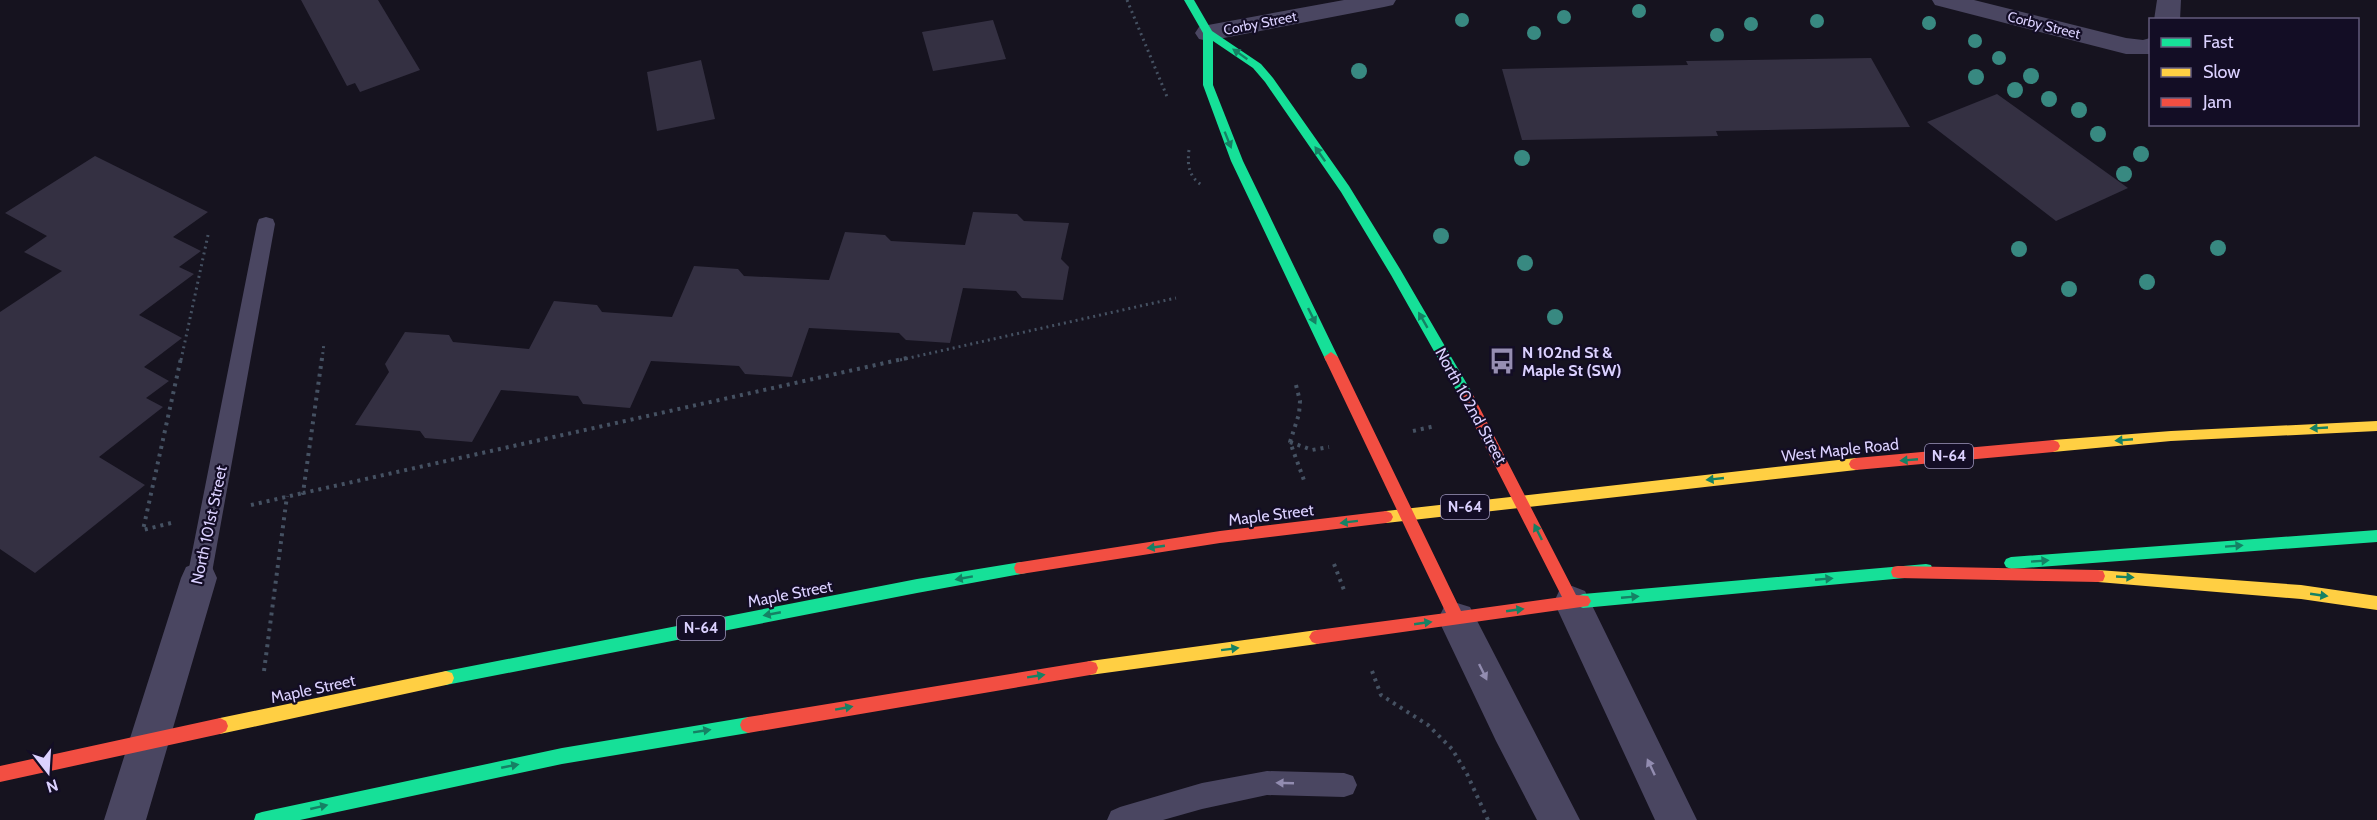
<svg xmlns="http://www.w3.org/2000/svg" width="2377" height="820" font-family="Cabin,sans-serif">
<style>
.building{fill:#343042}
.lines{fill:none;stroke-linecap:round;stroke-linejoin:round}
.path-far1{stroke:#455162;stroke-width:3;stroke-dasharray:2 4;stroke-linecap:butt}
.path{stroke:#455162;stroke-width:4;stroke-dasharray:3 5;stroke-linecap:butt}
.lane{fill:#4a4661;fill-rule:evenodd}
.street{fill:#4a4661;fill-rule:evenodd}
.fast{fill:#16e098;fill-rule:evenodd}
.slow{fill:#ffcf43;fill-rule:evenodd}
.jam{fill:#f24e42;fill-rule:evenodd}
.tree{fill:#388981}
.oneway{fill:#158164}
.oneway2{fill:#928cb0}
.labels{text-anchor:middle;dominant-baseline:central;stroke-width:4.5;stroke-linejoin:round;paint-order:stroke}
.far-street-label{font-size:14px;fill:#dbd1ff;stroke:#130d25}
.shield{fill:#130d25;stroke:#9f96be;stroke-width:1.5}
.shield-label{font-size:15px;font-weight:bold;fill:#dbd1ff}
.poi-label{font-size:16px;font-weight:bold;fill:#dbd1ff;stroke:#130d25;text-anchor:start}
.street-label{font-size:16px;fill:#dbd1ff;stroke:#130d25}
</style>
<rect width="100%" height="100%" fill="#16131f"/>
<!-- building -->
<path class="building" d="M301 0H378L420 70 360 92 355 83 347 86Z
M993 20 1006 59 933 71 922 32Z
M1871 58 1910 127 1716 131 1718 136 1522 140 1502 69 1688 65 1686 61Z
M701 60 715 119 657 131 647 72Z
M1997 94 2128 188 2056 221 1927 122Z
M95 156 208 212 173 237 201 251 179 267 194 274 139 315 182 338 144 367 169 381 146 398 163 407 99 457 145 485 35 573 0 549V312L62 271 24 252 47 236 5 213Z
M973 212 1017 214 1024 221 1069 223 1061 259 1069 267 1063 300 1022 298 1016 291 963 288 950 343 906 340 899 333 809 328 792 377 745 374 739 366 651 361 630 408 583 404 578 396 501 390 472 442 425 438 420 431 355 425 389 372 385 364 405 332 449 335 453 342 529 349 554 301 597 305 602 312 672 317 694 266 738 269 744 276 829 280 845 232 885 235 891 241 965 245Z"/>
<g class="lines">
<!-- path-far1 -->
<path class="path-far1" d="M1127 0 1168 99
M1189 150C1187 166 1189 177 1203 186
M181 360 208 235
M322 360 324 343
M900 360 1176 298"/>
<!-- path -->
<path class="path" d="M322 358 303 493 907 358
M1296 385 1300 401 1299 414 1290 442 1305 483
M1413 431 1435 426
M1290 442 1312 450 1329 447
M251 505 303 493
M171 523 143 530 181 358
M1334 564 1344 590
M264 671 287 496
M1372 671 1381 695 1428 725 1452 749 1467 774 1488 820"/>
<!-- lane -->
<path class="lane" d="M266 217 273 219 275 224 211 578 207 585 199 588 191 585 187 578 257 224 259 219Z
M1267 771 1344 773 1353 776 1357 785 1353 794 1344 797 1267 795 1202 809 1163 820H1107L1111 811 1120 807 1202 783Z"/>
<!-- street -->
<path class="street" d="M1344 0H1396L1393 5 1384 7 1208 41 1199 39 1195 33 1199 27 1208 25Z
M1932 0H1974L2126 38 2143 40 2150 38V54H2126L1935 5Z
M2157 0H2181L2180 20H2154Z
M199 562 212 567 217 578 146 820H104L181 578 186 567Z
M1572 586 1585 591 1697 820H1655L1554 602 1559 591Z
M1457 603 1470 607 1580 820H1537L1496 741 1438 619 1444 607Z"/>
<!-- fast -->
<path class="fast" d="M1184 0H1194L1212 31 1261 64 1273 78 1349 186 1400 269 1471 391 1473 395 1471 399H1461L1391 275 1341 192 1265 82 1253 68 1213 41V85L1243 161 1338 357 1336 361H1326L1231 161 1203 85V33Z
M2377 530V542L2011 569 2006 567 2004 563 2006 559 2011 557Z
M1021 562 1026 563 1028 568 1026 573 1021 574 917 593 446 685 440 683 438 678 440 673 446 671 917 579Z
M1926 564 1931 565 1933 570 1931 575 1926 576 1583 608 1578 606 1575 601 1578 596 1583 594Z
M748 717 754 720 756 725 754 730 748 733 562 764 300 820H254L256 814 262 812 562 748Z"/>
<!-- slow -->
<path class="slow" d="M2377 421V431L2171 441 2053 452 2048 450 2046 446 2048 442 2053 440 2171 431Z
M1856 458 1861 460 1863 464 1861 468 1856 470 1386 523 1381 521 1379 517 1381 513 1386 511Z
M2098 570 2301 585 2377 596V610L2301 599 2098 582 2093 581 2091 576 2093 571Z
M1317 630 1322 632 1325 637 1322 642 1317 644 1090 675 1084 673 1082 668 1084 663 1090 661Z
M446 671 452 673 454 678 452 683 446 685 220 734 214 731 212 726 214 721 220 718Z"/>
<!-- jam -->
<path class="jam" d="M1331 352 1338 357 1461 611 1562 597 1459 395 1461 391H1471L1576 595 1588 596 1591 601 1588 606 1317 644 1312 642 1309 637 1312 632 1317 630 1446 613 1324 357Z
M2053 440 2058 442 2060 446 2058 450 2053 452 1856 470 1851 468 1849 464 1851 460 1856 458Z
M1386 511 1391 513 1393 517 1391 521 1386 523 1220 543 1021 574 1016 573 1014 568 1016 563 1021 562 1220 531Z
M1898 566 2098 570 2103 571 2105 576 2103 581 2098 582 1898 578 1893 577 1891 572 1893 567Z
M1090 661 1096 663 1098 668 1096 673 1090 675 748 733 742 730 740 725 742 720 748 717Z
M220 718 226 721 228 726 226 731 220 734 0 782V766Z"/>
</g>
<!-- trees -->
<g class="tree">
<circle cx="1639" cy="11" r="7"/>
<circle cx="1564" cy="17" r="7"/>
<circle cx="1462" cy="20" r="7"/>
<circle cx="1817" cy="21" r="7"/>
<circle cx="1929" cy="23" r="7"/>
<circle cx="1751" cy="24" r="7"/>
<circle cx="1534" cy="33" r="7"/>
<circle cx="1717" cy="35" r="7"/>
<circle cx="1975" cy="41" r="7"/>
<circle cx="1999" cy="58" r="7"/>
<circle cx="1359" cy="71" r="8"/>
<circle cx="2031" cy="76" r="8"/>
<circle cx="1976" cy="77" r="8"/>
<circle cx="2015" cy="90" r="8"/>
<circle cx="2049" cy="99" r="8"/>
<circle cx="2079" cy="110" r="8"/>
<circle cx="2098" cy="134" r="8"/>
<circle cx="2141" cy="154" r="8"/>
<circle cx="1522" cy="158" r="8"/>
<circle cx="2124" cy="174" r="8"/>
<circle cx="1441" cy="236" r="8"/>
<circle cx="2218" cy="248" r="8"/>
<circle cx="2019" cy="249" r="8"/>
<circle cx="1525" cy="263" r="8"/>
<circle cx="2147" cy="282" r="8"/>
<circle cx="2069" cy="289" r="8"/>
<circle cx="1555" cy="317" r="8"/>
</g>
<!-- one-way arrows -->
<defs><path id="oneway-solid" d="M-6-.8H1V-3.2L6.5 0L1 3.2V.8H-6Z" transform="scale(1.5)"/></defs>
<g class="oneway">
<use href="#oneway-solid" transform="translate(1240 54) rotate(-145)"/>
<use href="#oneway-solid" transform="translate(1228 140) rotate(68)"/>
<use href="#oneway-solid" transform="translate(1320 154) rotate(-125)"/>
<use href="#oneway-solid" transform="translate(1312 316) rotate(64)"/>
<use href="#oneway-solid" transform="translate(1423 320) rotate(-120)"/>
<use href="#oneway-solid" transform="translate(2319 428) rotate(177)"/>
<use href="#oneway-solid" transform="translate(2124 440) rotate(175)"/>
<use href="#oneway-solid" transform="translate(1909 460) rotate(175)"/>
<use href="#oneway-solid" transform="translate(1715 479) rotate(174)"/>
<use href="#oneway-solid" transform="translate(1349 522) rotate(173)"/>
<use href="#oneway-solid" transform="translate(1538 532) rotate(-116)"/>
<use href="#oneway-solid" transform="translate(2234 546) rotate(-4)"/>
<use href="#oneway-solid" transform="translate(1156 547) rotate(172)"/>
<use href="#oneway-solid" transform="translate(2040 561) rotate(-4)"/>
<use href="#oneway-solid" transform="translate(2125 577) rotate(3)"/>
<use href="#oneway-solid" transform="translate(964 578) rotate(170)"/>
<use href="#oneway-solid" transform="translate(1824 579) rotate(-5)"/>
<use href="#oneway-solid" transform="translate(2319 595) rotate(8)"/>
<use href="#oneway-solid" transform="translate(1630 597) rotate(-5)"/>
<use href="#oneway-solid" transform="translate(1515 610) rotate(-8)"/>
<use href="#oneway-solid" transform="translate(772 614) rotate(169)"/>
<use href="#oneway-solid" transform="translate(1423 623) rotate(-8)"/>
<use href="#oneway-solid" transform="translate(1230 649) rotate(-7)"/>
<use href="#oneway-solid" transform="translate(1036 676) rotate(-9)"/>
<use href="#oneway-solid" transform="translate(844 708) rotate(-10)"/>
<use href="#oneway-solid" transform="translate(702 731) rotate(-9)"/>
<use href="#oneway-solid" transform="translate(510 766) rotate(-11)"/>
<use href="#oneway-solid" transform="translate(319 807) rotate(-13)"/>
</g>
<g class="oneway2">
<use href="#oneway-solid" transform="translate(1483 672) rotate(64)"/>
<use href="#oneway-solid" transform="translate(1651 767) rotate(-115)"/>
<use href="#oneway-solid" transform="translate(1285 783) rotate(-178)"/>
</g>
<!-- icons -->
<defs>
<g id="bus-bare" transform="scale(2.07)"><path d="M-5-6H5V4H4V6H2V4H-2V6H-4V4H-5ZM-3.5-4V0h7V-4ZM-3.5 1.2v1.5H-2V1.2ZM2 1.2v1.5H3.5V1.2Z" fill="#968eb1" stroke="#130d25" stroke-width="2.5" paint-order="stroke"/></g>
</defs>
<g fill-rule="evenodd">
<use href="#bus-bare" x="1502" y="361"/>
</g>
<g class="labels">
<!-- far-street labels -->
<g class="far-street-label">
<text transform="translate(1260 23) rotate(-11)">Corby Street</text>
<text transform="translate(2044 25) rotate(14)">Corby Street</text>
</g>
<!-- shield labels -->
<g class="shield">
<rect x="1925" y="444" width="48" height="24" rx="4.5"/>
<rect x="1441" y="495" width="48" height="24" rx="4.5"/>
<rect x="677" y="616" width="48" height="24" rx="4.5"/>
</g>
<g class="shield-label">
<text x="1949" y="456">N-64</text>
<text x="1465" y="507">N-64</text>
<text x="701" y="628">N-64</text>
</g>
<!-- poi labels -->
<g class="poi-label">
<text x="1522" y="352">N 102nd St &amp;<tspan x="1522" dy="18">Maple St (SW)</tspan></text>
</g>
<!-- street labels -->
<g class="street-label">
<text transform="translate(1471 406) rotate(61)">North 102nd Street</text>
<text transform="translate(1840 450) rotate(-6)">West Maple Road</text>
<text transform="translate(1271 515) rotate(-7)">Maple Street</text>
<text transform="translate(209 525) rotate(-78)">North 101st Street</text>
<text transform="translate(790 594) rotate(-11)">Maple Street</text>
<text transform="translate(313 689) rotate(-12)">Maple Street</text>
</g>
</g>
<!-- legend -->
<rect x="2149" y="18" width="210" height="108" fill="#130d25" stroke="#635b7c" stroke-width="1.5"/>
<rect x="2161" y="38" width="30" height="9" fill="#16e098" stroke="#635b7c" stroke-width="1.5"/>
<text x="2203" y="48" font-size="18" fill="#dbd1ff">Fast</text>
<rect x="2161" y="68" width="30" height="9" fill="#ffcf43" stroke="#635b7c" stroke-width="1.5"/>
<text x="2203" y="78" font-size="18" fill="#dbd1ff">Slow</text>
<rect x="2161" y="98" width="30" height="9" fill="#f24e42" stroke="#635b7c" stroke-width="1.5"/>
<text x="2203" y="108" font-size="18" fill="#dbd1ff">Jam</text>
<!-- north arrow -->
<g transform="translate(48 772) rotate(163)" stroke="#130d25" stroke-width="4.5" paint-order="stroke">
<path d="M0-4.5L10 22L0 15L-10 22Z" fill="#dbd1ff"/>
<text y="-9" font-size="16" font-weight="bold" text-anchor="middle" fill="#dbd1ff">N</text>
</g>
</svg>
